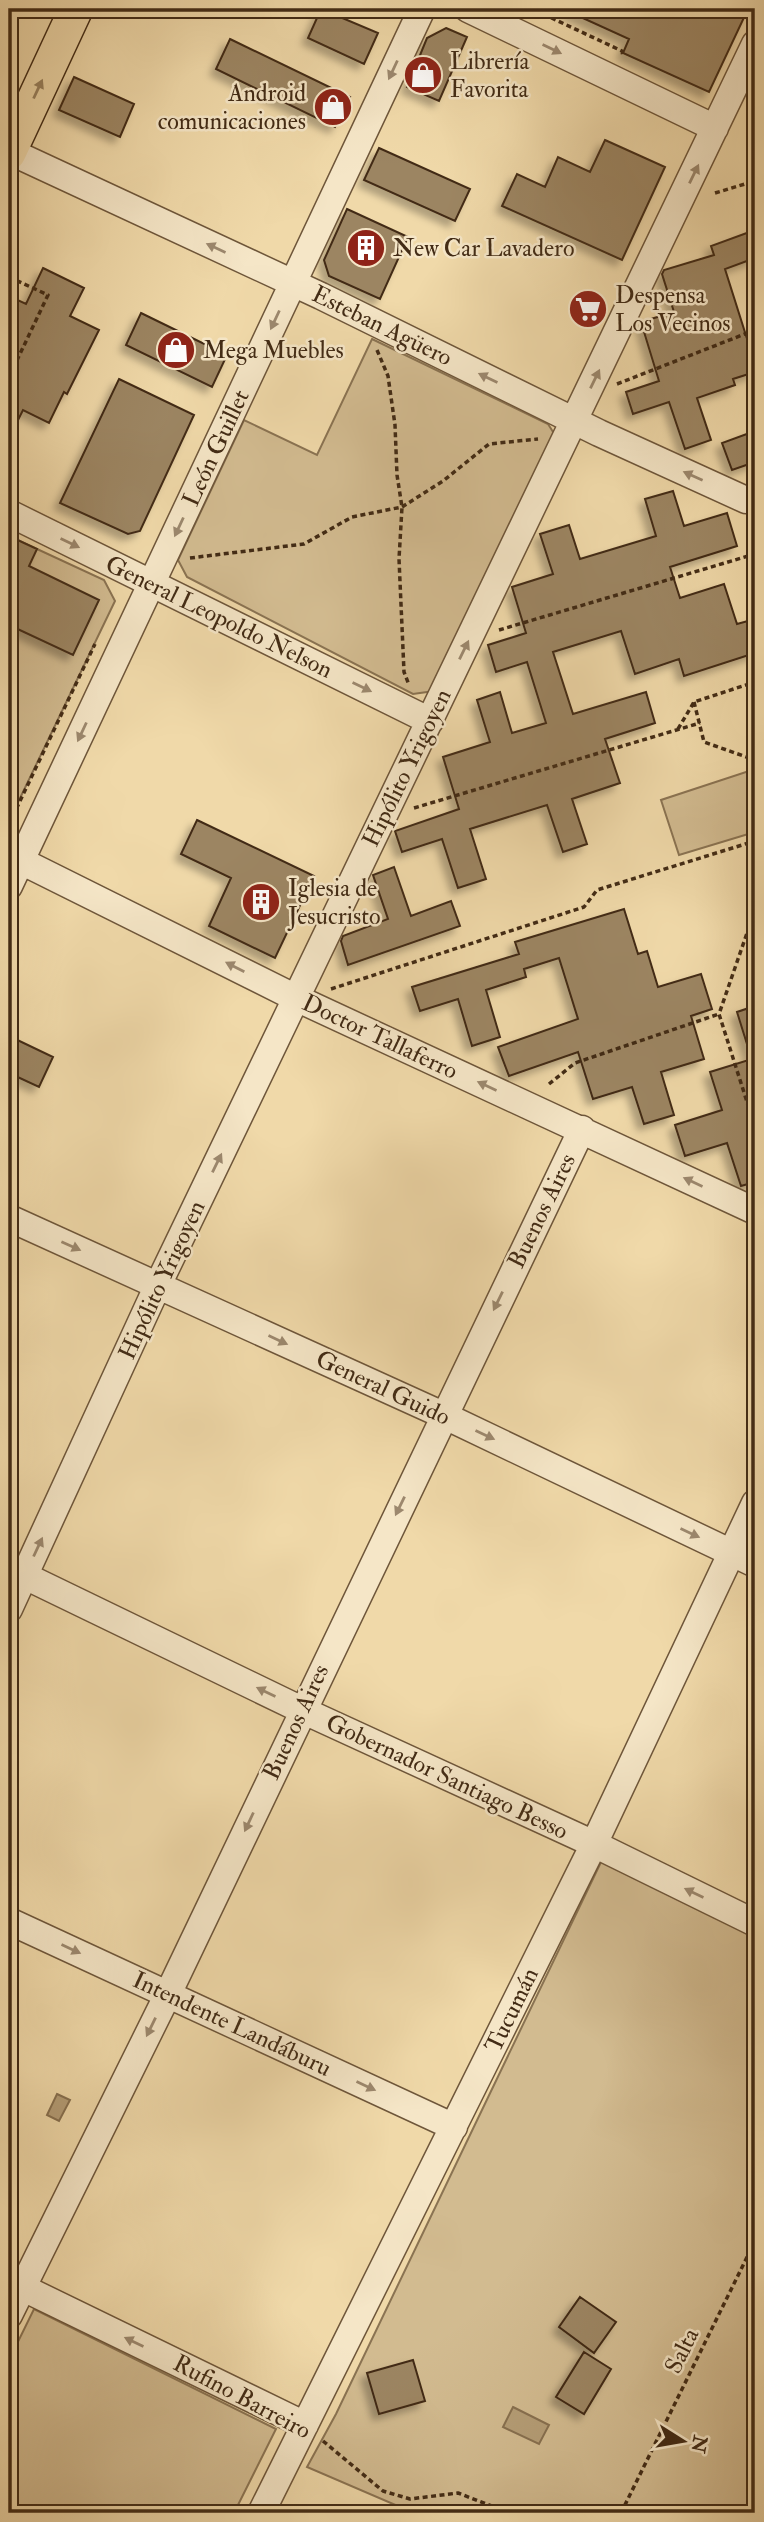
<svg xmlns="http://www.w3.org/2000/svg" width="764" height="2522" font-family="'IM FELL Double Pica',serif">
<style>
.green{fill:#d2bb90;stroke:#8a7352;stroke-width:2}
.water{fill:#b59e77;stroke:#877050;stroke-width:2}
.building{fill:#9c8562;stroke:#422b15;stroke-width:2;filter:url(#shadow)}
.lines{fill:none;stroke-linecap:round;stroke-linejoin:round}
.minor-casing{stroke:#6e563a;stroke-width:29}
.major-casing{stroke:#422b15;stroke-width:36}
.path{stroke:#422b15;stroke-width:3.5;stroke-dasharray:5 3.5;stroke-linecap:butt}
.minor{stroke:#f5e6c7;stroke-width:26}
.major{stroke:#f0d9a9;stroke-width:33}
.oneway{fill:#9c886e}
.oneway2{fill:#99825f}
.labels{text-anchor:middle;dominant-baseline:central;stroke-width:5;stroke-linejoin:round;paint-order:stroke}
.poi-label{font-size:24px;fill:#422b15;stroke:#f5e6c7;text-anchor:start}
.street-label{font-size:24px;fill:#422b15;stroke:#f5e6c7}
</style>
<defs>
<filter id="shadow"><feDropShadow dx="-6" dy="6" stdDeviation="3.5" flood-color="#0004"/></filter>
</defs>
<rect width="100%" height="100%" fill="#f0d9a9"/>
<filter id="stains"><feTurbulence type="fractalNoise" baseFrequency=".00286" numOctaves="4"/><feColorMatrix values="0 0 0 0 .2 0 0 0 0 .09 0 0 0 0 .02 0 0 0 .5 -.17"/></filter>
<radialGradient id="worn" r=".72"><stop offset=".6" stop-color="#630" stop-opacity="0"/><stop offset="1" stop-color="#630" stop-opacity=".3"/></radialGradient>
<!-- green -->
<path class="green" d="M372 339 548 424 555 435 434 691 413 694 187 577 178 560 244 420 317 455Z
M9 536 104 580 115 601 9 821Z
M752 770 755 782V832L679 855 661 800Z
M602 1860 755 1930V2513H414L307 2467 336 2414Z
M34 2309 276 2429 234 2513H9V2360Z"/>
<!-- water -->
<path class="water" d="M57 2094 70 2100 59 2121 47 2115Z
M513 2407 549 2425 539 2444 503 2427Z"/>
<!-- building -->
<path class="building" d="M321 9 378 33 364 64 308 38Z
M563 9H748L709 92 623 53 629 39Z
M446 28 467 37 439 101 407 87 427 38Z
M230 39 350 97 335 127 216 69Z
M74 77 134 104 120 137 59 110Z
M605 140 665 167 622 260 502 206 517 174 545 187 558 157 590 172Z
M379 148 470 189 455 221 364 180Z
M347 209 408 237 380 299 329 276 324 260Z
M755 230V258L725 269 749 345 755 343V372L733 379 735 385 697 398 711 440 685 449 669 402 633 414 626 392 659 381 641 322 674 312 662 274 664 270 714 255 711 246Z
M43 268 84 288 70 316 99 330 67 394 64 392 49 423 23 410 9 438V296L26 304Z
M141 313 227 355 212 387 126 345Z
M119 379 194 415 140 531 128 534 60 503Z
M755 431V462L732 470 722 443Z
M673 491 684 526 727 513 737 546 670 567 680 598 724 584 737 624 755 619V653L684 676 679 659 635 674 621 631 553 652 573 714 646 692 655 723 605 739 620 783 572 799 587 844 563 852 547 805 470 829 486 879 458 888 442 839 402 852 395 831 459 809 443 757 490 742 477 700 500 692 512 733 546 723 527 662 496 672 488 645 526 633 512 587 553 574 540 534 569 525 580 559 656 536 645 499Z
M9 536 37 549 29 566 99 600 73 655 9 625Z
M197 820 314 876 275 958 209 926 231 878 181 854Z
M394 867 411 916 451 901 460 926 348 965 341 941 343 936 388 919 373 875Z
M624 909 638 954 647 951 658 987 701 974 712 1009 691 1016 704 1059 661 1072 674 1115 644 1124 632 1087 593 1099 578 1052 509 1076 498 1047 578 1019 559 958 524 969 526 977 486 990 500 1037 472 1046 458 999 420 1011 412 987 519 954 515 942Z
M755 1006V1056L751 1057 737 1012Z
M9 1036 53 1057 39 1087 9 1073Z
M755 1058V1182L741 1186 727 1143 685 1156 675 1125 722 1110 710 1072Z
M580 2297 616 2322 594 2353 559 2327Z
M584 2352 611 2369 584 2414 556 2397Z
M413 2360 425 2401 379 2414 367 2373Z"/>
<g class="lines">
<!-- minor casing -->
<g class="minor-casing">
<path id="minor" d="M468 9 715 128
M9 151 321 296 599 433 746 500 755 497
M9 513 430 721
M9 855 296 998 755 1211
M9 886 422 9
M9 1218 443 1415 755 1564
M25 1576 302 1710 594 1844 755 1923
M9 1609 158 1285 755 44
M9 1921 454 2127
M9 2281 305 2425
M9 2315 168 1994 582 1129
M261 2513 594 1844 755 1503"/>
</g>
<!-- major casing -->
<g class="major-casing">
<path id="major" d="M9 153 76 9"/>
</g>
<!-- path -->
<path class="path" d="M536 16 541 13 622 51 623 57
M751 23 755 15 752 9
M715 193 755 181
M9 277 48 295 9 377
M377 350 388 376 395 425 397 475 402 507 399 559 404 672 409 685
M617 384 755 330
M190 558 304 544 352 517 402 507 443 481 489 444 538 439
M499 630 755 554
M694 702 704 742 755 760
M678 729 694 702 755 682
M414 808 700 723
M9 824 95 644
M755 910 719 1014 755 1127
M331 989 584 907 597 890 755 841
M549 1084 575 1063 719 1014
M323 2441 383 2491 410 2499 458 2493 510 2513
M621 2513 755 2241"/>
<!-- minor -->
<use href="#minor" class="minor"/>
<!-- major -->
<use href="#major" class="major"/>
</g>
<!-- one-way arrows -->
<defs><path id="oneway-solid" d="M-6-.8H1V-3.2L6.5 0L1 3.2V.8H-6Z" transform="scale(1.75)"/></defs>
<g class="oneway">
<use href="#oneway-solid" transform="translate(552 49) rotate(26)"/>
<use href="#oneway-solid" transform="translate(393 70) rotate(115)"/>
<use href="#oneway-solid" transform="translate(694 174) rotate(-64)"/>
<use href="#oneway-solid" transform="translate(216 248) rotate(-155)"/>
<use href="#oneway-solid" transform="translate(275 320) rotate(115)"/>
<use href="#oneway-solid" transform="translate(488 378) rotate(-154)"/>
<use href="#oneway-solid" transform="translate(595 379) rotate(-64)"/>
<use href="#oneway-solid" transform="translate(693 476) rotate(-156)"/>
<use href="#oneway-solid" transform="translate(179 527) rotate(115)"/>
<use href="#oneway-solid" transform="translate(70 543) rotate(26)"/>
<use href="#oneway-solid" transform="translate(464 650) rotate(-64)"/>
<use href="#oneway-solid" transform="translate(362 687) rotate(26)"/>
<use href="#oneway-solid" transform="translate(82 732) rotate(115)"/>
<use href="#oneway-solid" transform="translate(235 967) rotate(-153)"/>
<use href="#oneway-solid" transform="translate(487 1086) rotate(-155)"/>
<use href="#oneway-solid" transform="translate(217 1163) rotate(-64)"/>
<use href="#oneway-solid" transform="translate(693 1182) rotate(-155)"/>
<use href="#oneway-solid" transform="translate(71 1246) rotate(24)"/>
<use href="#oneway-solid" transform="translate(498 1301) rotate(116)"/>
<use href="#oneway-solid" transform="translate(278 1340) rotate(25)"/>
<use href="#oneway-solid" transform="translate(485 1435) rotate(25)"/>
<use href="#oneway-solid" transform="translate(400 1506) rotate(116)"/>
<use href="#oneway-solid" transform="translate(690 1533) rotate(25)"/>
<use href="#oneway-solid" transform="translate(38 1547) rotate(-65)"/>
<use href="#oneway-solid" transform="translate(266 1692) rotate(-154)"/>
<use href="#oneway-solid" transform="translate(249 1822) rotate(115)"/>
<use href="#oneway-solid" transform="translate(694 1893) rotate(-154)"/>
<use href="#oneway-solid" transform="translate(71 1949) rotate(25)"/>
<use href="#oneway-solid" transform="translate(151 2027) rotate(116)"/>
<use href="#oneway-solid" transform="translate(366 2086) rotate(25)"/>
<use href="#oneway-solid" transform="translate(134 2342) rotate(-154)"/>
</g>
<use class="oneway2" href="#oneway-solid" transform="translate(38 89) rotate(-65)"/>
<!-- icons -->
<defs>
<g id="shop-disc" transform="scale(2.0125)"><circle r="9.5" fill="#8f2418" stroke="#f5e6c7"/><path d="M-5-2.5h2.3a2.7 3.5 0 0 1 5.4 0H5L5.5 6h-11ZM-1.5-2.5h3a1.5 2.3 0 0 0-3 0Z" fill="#fff"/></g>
<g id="building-disc" transform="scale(2.0125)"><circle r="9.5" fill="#8f2418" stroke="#f5e6c7"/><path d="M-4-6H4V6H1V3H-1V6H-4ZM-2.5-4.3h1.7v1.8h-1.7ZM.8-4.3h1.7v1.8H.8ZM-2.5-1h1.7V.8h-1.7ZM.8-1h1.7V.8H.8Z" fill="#fff"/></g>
<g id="supermarket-disc" transform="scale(2.0125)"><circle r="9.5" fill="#8f2418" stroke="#f5e6c7"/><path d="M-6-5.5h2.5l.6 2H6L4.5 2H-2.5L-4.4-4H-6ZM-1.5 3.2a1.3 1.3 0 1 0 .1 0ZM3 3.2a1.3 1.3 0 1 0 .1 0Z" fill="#fff"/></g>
</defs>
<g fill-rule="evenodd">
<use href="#shop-disc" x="423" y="75"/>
<use href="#shop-disc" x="333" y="107"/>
<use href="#building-disc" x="366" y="248"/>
<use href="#supermarket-disc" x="588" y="309"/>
<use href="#shop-disc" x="176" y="350"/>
<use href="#building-disc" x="261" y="902"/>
</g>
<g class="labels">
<!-- poi labels -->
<g class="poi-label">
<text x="450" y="61">Librería<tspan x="450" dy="28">Favorita</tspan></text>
<text x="306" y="93" text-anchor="end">Android<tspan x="306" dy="28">comunicaciones</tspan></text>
<text x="393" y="248">New Car Lavadero</text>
<text x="615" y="295">Despensa<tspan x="615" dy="28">Los Vecinos</tspan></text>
<text x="203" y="350">Mega Muebles</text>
<text x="288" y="888">Iglesia de<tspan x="288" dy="28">Jesucristo</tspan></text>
</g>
<!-- street labels -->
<g class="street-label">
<text transform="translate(382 326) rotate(26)">Esteban Agüero</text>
<text transform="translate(216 448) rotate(-65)">León Guillet</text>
<text transform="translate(219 617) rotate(26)">General Leopoldo Nelson</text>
<text transform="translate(407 768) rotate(-64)">Hipólito Yrigoyen</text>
<text transform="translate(380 1037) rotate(25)">Doctor Tallaferro</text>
<text transform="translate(542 1211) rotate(-64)">Buenos Aires</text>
<text transform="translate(162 1280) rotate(-65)">Hipólito Yrigoyen</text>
<text transform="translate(383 1388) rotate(25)">General Guido</text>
<text transform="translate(296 1722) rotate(-65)">Buenos Aires</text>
<text transform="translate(447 1777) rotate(25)">Gobernador Santiago Besso</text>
<text transform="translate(512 2010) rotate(-64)">Tucumán</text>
<text transform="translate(232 2024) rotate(25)">Intendente Landáburu</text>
<text transform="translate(682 2351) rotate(-64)">Salta</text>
<text transform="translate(242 2397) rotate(28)">Rufino Barreiro</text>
</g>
</g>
<!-- margin -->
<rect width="764" height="2522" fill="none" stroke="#f0d9a9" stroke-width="35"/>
<rect x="10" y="10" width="743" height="2501" fill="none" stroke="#422b15" stroke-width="3.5"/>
<rect x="18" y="18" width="729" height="2487" fill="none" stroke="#422b15" stroke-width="2"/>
<!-- north arrow -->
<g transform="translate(683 2441) rotate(101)" stroke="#f5e6c7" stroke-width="5" paint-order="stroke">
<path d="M0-5L12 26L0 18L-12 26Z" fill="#422b15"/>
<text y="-10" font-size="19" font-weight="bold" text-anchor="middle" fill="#422b15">N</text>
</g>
<rect width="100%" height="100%" filter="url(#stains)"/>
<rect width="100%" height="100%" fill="url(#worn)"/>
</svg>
